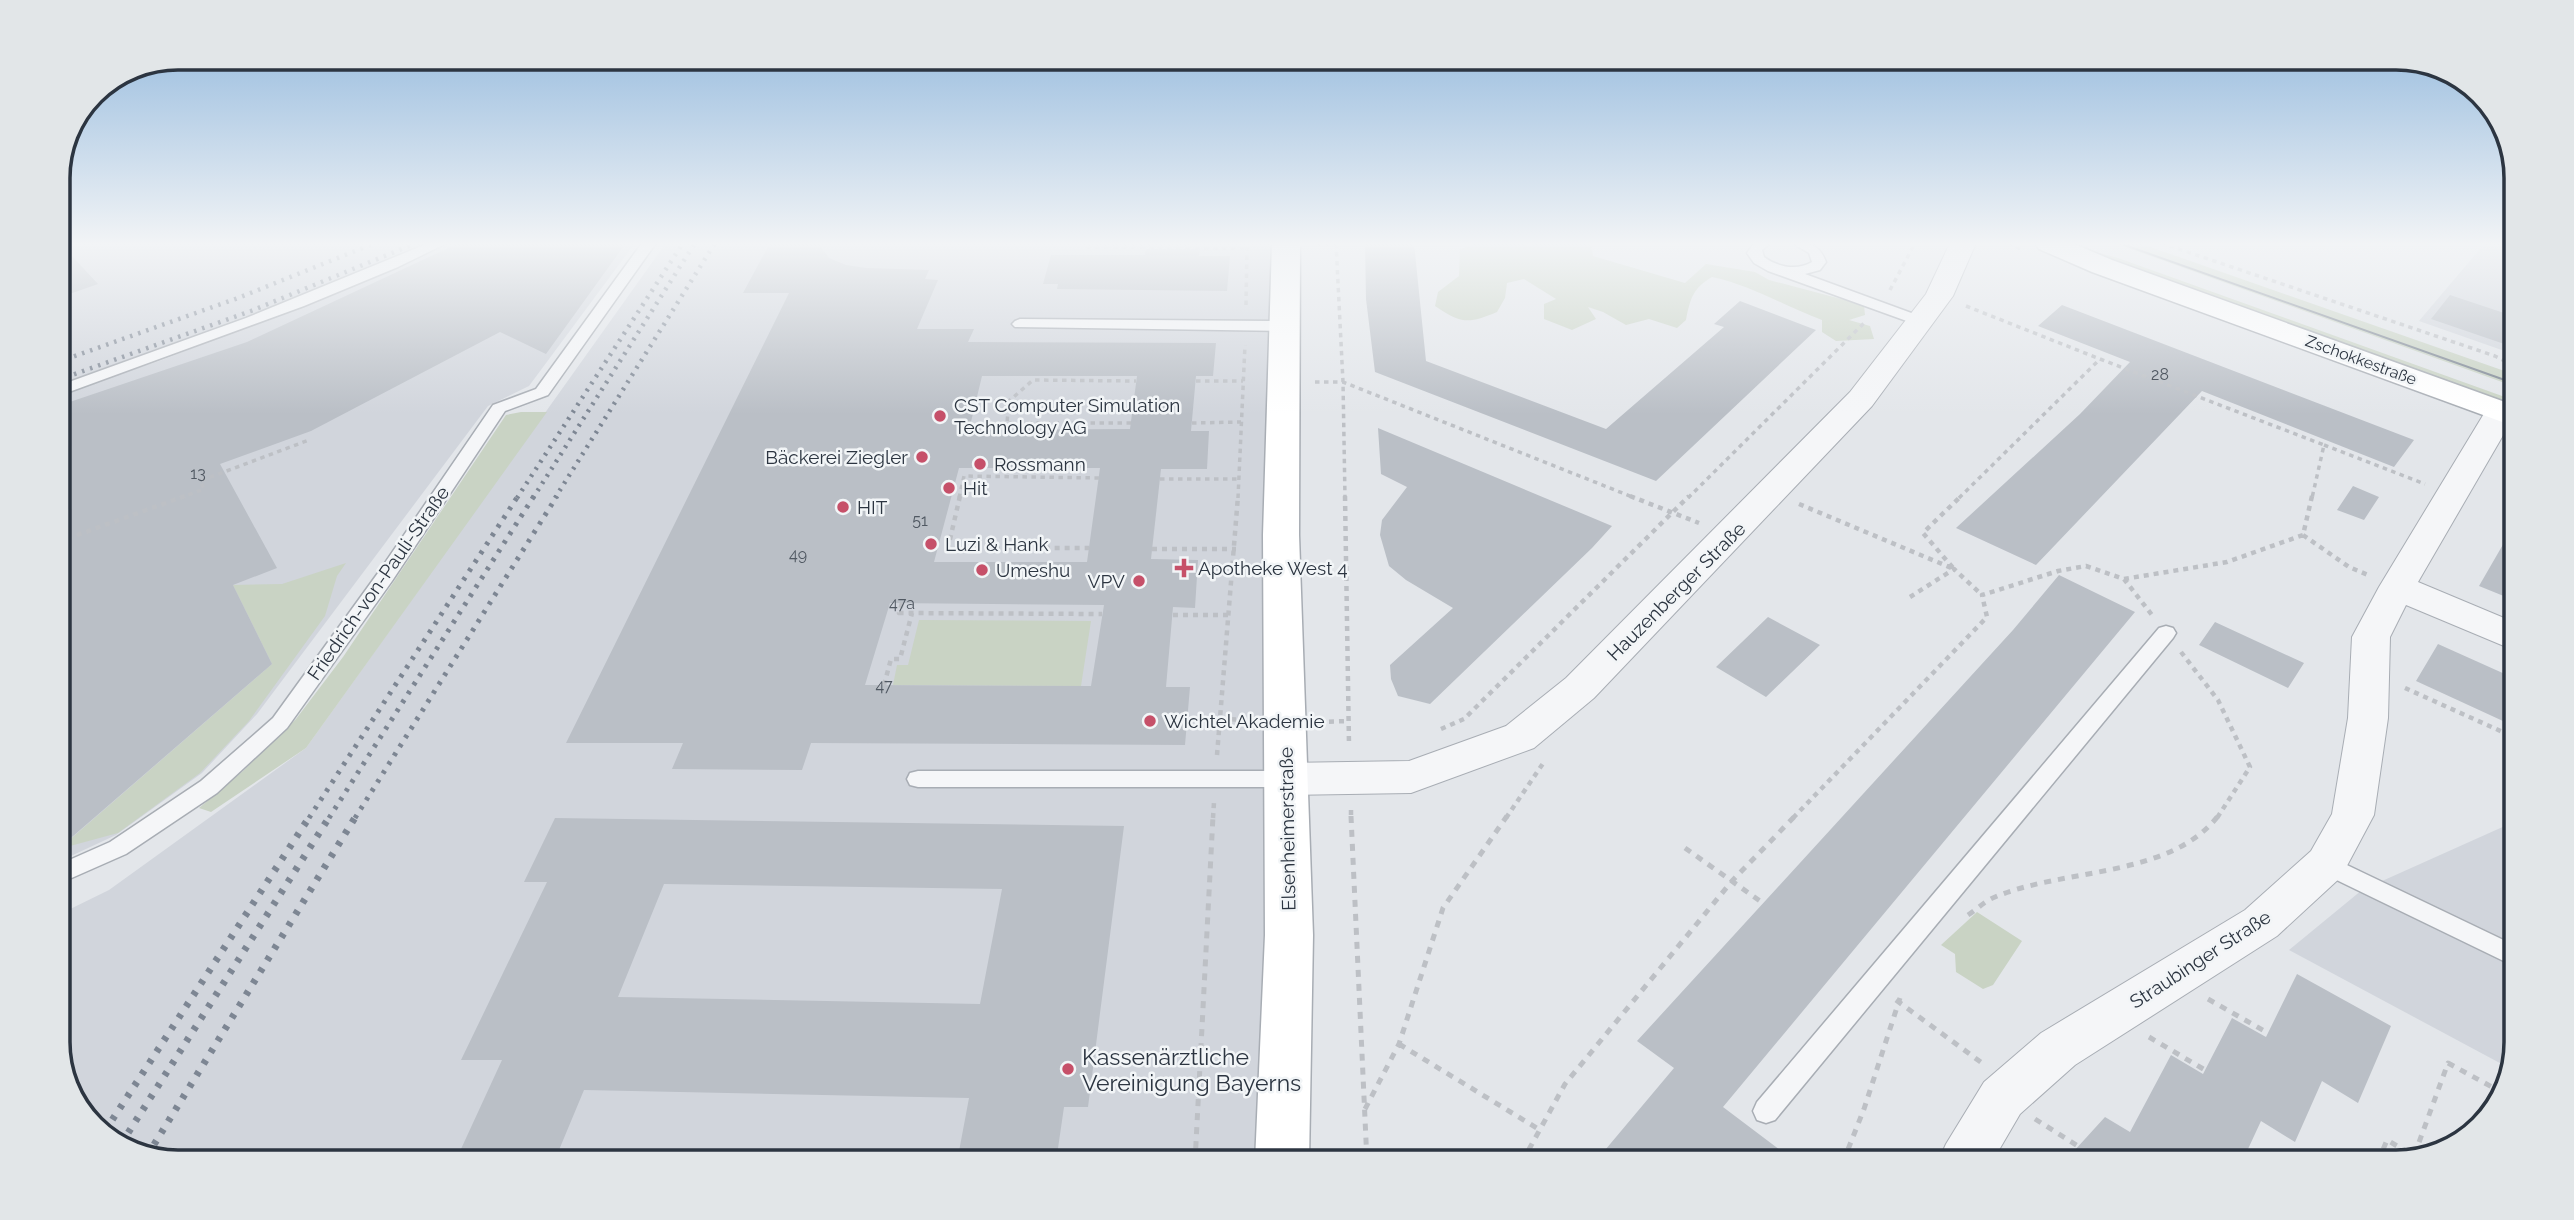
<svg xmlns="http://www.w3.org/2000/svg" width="2574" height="1220" font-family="Raleway,sans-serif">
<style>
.built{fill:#d1d5dc}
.green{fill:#c9d3c4}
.building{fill:#babfc6;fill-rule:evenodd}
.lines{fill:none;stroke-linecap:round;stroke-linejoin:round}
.service-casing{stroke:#a8adb4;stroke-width:3}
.minor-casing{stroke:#a8adb4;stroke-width:2}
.secondary-casing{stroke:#a8adb4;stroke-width:3}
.path-far2{stroke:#bdc0c5;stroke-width:3.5;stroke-dasharray:4.5 4.5;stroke-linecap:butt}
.path-far1{stroke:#bdc0c5;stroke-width:4.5;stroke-dasharray:5 5;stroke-linecap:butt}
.path{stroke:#bdc0c5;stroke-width:5;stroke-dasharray:7 7;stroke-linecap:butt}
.service{fill:#f5f6f8;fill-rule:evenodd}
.minor{fill:#f5f6f8;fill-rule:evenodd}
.secondary{fill:#fff;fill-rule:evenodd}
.tram{stroke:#7d8693;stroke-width:2}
.rail-far2{stroke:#7d8693;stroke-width:4.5;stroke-dasharray:2.5 6;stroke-linecap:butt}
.rail-far1{stroke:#7d8693;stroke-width:5;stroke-dasharray:3.5 7;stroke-linecap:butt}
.rail{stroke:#7d8693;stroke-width:7;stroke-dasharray:4.5 9;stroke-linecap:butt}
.poi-dot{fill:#c65069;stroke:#f2f5f7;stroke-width:2.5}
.labels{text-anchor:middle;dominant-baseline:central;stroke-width:5;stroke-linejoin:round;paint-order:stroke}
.far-street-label{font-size:16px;fill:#2c3541;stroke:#f2f5f7}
.number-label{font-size:16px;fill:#505862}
.poi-label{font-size:19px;fill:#2c3541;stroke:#f2f5f7;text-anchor:start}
.street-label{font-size:19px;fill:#2c3541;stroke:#f2f5f7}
.near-poi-label{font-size:23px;fill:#2c3541;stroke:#f2f5f7;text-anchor:start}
.rim{fill:none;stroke:#2c3541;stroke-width:3.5}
</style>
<rect width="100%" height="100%" fill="#e3e6ea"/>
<!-- built -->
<path class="built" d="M58 243H423L301 296 58 385Z
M447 243H635L529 386 488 406 257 714 202 773 116 835 58 862V395L162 360 322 298Z
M666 243H1287L1281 1162H178L132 1153 78 1109 58 1050V915L109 890 306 748Z
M2485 243H2516V355L2419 321Z
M2516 821V1042L2511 1069 2289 950 2362 890Z"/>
<!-- green -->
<path class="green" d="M1478 243H1520L1528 246C1545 240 1573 240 1591 245L1593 256 1685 283 1706 264 1755 272 1769 280 1864 305 1865 315 1849 320 1870 326 1874 339 1836 341 1822 332V320C1784 306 1751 285 1712 277 1693 288 1690 299 1686 320L1677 328 1649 319 1626 325 1603 312 1588 307 1596 319 1572 330 1544 319V304L1556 299 1524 279 1507 283 1505 298 1497 312C1468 324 1462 324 1435 306L1438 292 1459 276 1460 249Z
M2063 243 2118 258 2516 401V409L2125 269Z
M2114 243H2139L2516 375V387Z
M521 412H547L306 748 211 812 199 808 243 771 296 719 343 657 506 415Z
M346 563 337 576 325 616 249 721 200 773 118 833 59 849 272 664 233 585 282 584Z
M919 620 1091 621 1081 686 893 685 897 665H908Z
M1977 912 2022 941 1993 985 1983 989 1956 972 1955 954 1941 945Z"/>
<!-- building -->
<path class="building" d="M58 243H60L98 284 58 298Z
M459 243H626L546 354 500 332 311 431 220 464 277 568 233 585 272 664 58 849V406L247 342Z
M770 243H818L829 258 846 265 866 268 929 270 925 279 938 280 917 329H974L968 342 1216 343 1213 376H1196L1191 431H1209L1207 469H1161L1151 559 1198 560 1195 608 1173 607 1166 687H1190L1185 745 811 743 802 770 672 769 683 743H566L789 293H743ZM982 376H1137L1130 429 969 430ZM959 468H1100L1087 562H934ZM890 603 1104 605 1091 686 865 685Z
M1365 243H1414L1426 361 1606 429 1724 327 1714 324 1740 301 1816 330 1656 481 1375 372 1366 299Z
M1146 249H1200L1199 256H1230L1227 291 1057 289 1058 284H1043L1051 255H1145Z
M2450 295 2516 317V348L2431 319Z
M2062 305 2414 440 2394 467 2202 391 2036 565 1956 528 2080 414 2130 362 2038 326Z
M1378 428 1612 526 1592 548 1430 704 1398 696 1391 679 1390 665 1453 608 1406 580 1389 566 1380 535 1382 520 1407 487 1381 474Z
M2353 486 2379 497 2364 520 2337 510Z
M2516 522V601L2479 586Z
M2059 575 2135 612 1723 1107 1796 1162H1595L1674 1068 1637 1041 2013 630Z
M1768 617 1820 645 1766 697 1716 667Z
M2215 622 2304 663 2288 688 2199 645Z
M2438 644 2516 679V727L2416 681Z
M555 818 1124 826 1088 1107H1064L1056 1162H957L969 1098 584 1090 554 1162H455L502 1060H461L547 882H524ZM664 884 1002 889 980 1004 618 997Z
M2297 974 2391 1026 2358 1103 2322 1081 2295 1142 2261 1121 2242 1162H2064L2105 1117 2130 1132 2171 1055 2203 1074 2232 1018 2266 1037Z"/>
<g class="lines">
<!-- service casing -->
<g class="service-casing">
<path id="service" d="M429 243H447L398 267 304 306 58 396V386L246 318Z
M642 243H656L548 395 505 411 392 581 287 728 217 793 126 854 58 884V865L110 842 201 781 273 718 378 573 493 405 536 389Z
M1754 243H1770L1762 250 1764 257C1777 267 1797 271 1812 262L1809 253 1792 243C1810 243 1819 244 1826 262L1820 270 1805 274 1925 318 1928 321 1925 324H1915L1768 271 1754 263 1747 253Z
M1020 319 1284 321 1292 326 1284 331 1015 327 1012 324 1015 321Z
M2166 626 2173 628 2176 633 2173 638 1775 1120 1766 1123 1757 1120 1753 1111 1757 1102 2159 628Z
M918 771H1286L1294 773 1297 779 1294 785 1286 787H918L910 785 907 779 910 773Z
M2326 855 2516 946V967L2318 871 2315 864 2318 857Z"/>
</g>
<!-- minor casing -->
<g class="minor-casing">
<path id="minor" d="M1950 243H1976L1953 296 1872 406 1594 698 1534 748 1411 793 1286 795 1271 790 1265 779 1271 768 1286 763 1409 761 1506 726 1566 678 1850 392 1926 294Z
M2501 403 2512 405 2516 413 2418 582 2516 623V651L2406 605 2390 637 2388 718 2374 815 2341 877 2277 936 2075 1065 2020 1114 1992 1162H1938L1946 1144 1984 1082 2041 1033 2245 910 2311 851 2332 814 2348 718 2352 637 2379 587 2485 412 2490 405Z"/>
</g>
<!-- secondary casing -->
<g class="secondary-casing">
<path id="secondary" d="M1272 243H1300L1299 535 1313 935 1309 1162H1255L1265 935 1263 535Z
M2035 243H2072L2112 260 2516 406V427L2092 272 2039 249Z"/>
</g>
<!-- path-far2 -->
<path class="path-far2" d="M1336 243 1343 382 1345 498
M2008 243 2020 249
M2161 243 2495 356 2516 367
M1316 245H1336
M1086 247H1186
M1186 249 1247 248
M1890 290 1915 243
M1246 305 1247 243
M1966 306 2100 359
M1196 381H1243
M1315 382H1343L1635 498
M976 401H1009
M1131 423H1007L1009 401 1033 380 1136 381
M1192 423 1241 422
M2324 445 2425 484
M1160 479H1238
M180 498 204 489 200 481 309 440
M959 498 964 476 1099 478
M1238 498 1245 345
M1688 498 1866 321
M1959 498 2100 359 2324 445 2312 498"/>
<!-- path-far1 -->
<path class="path-far1" d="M960 496 948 548H1089
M1345 496 1349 745
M1630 496 1699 523
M1799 504 1954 569 1923 533 1961 496
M2303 535 2349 567 2368 575
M58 542 185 496
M1152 549H1236
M2124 579 2227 562 2303 535 2312 496
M1910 597 1954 569 1982 595
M902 603 899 613 1102 614
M1173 615H1230
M2181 652 2218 700 2250 767 2217 818
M884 685 891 659H900L912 613
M2405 688 2516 738
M1221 719 1248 720
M1319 722 1349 721
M1441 729 1464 719 1689 496
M1217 755 1238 496
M1351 810V818
M1213 818 1214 802
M1506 818 1544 762
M1793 818 1987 617 1982 595 2058 571 2086 566 2124 579 2152 615"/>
<!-- path -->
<path class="path" d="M1351 816 1367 1162
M1685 848 1760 901
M1968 915C1977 909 1985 901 1995 897 2063 868 2170 878 2218 816
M2208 999 2268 1033
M1896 1000 1982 1063
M2149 1037 2205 1070
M1399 1044 1540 1130
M1365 1109 1399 1044 1443 908 1507 816
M2035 1119 2103 1162
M1195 1162 1213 816
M1522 1162 1565 1084 1732 881 1795 816
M1843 1162 1864 1109 1900 998
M2378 1162 2387 1140 2414 1156 2448 1063 2503 1093"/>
<!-- service -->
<use href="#service" class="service"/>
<!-- minor -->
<use href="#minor" class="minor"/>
<!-- secondary -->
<use href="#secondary" class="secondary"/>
<!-- tram -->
<path class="tram" d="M2119 243 2516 384"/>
<!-- rail-far2 -->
<path class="rail-far2" d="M58 362 238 298 375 243
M58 380 251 311 416 243
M517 498 683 243
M533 498 695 243
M555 498 715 243"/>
<!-- rail-far1 -->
<path class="rail-far1" d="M309 818 518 496
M329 818 534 496
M355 818 557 496"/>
<!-- rail -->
<path class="rail" d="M105 1131 310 816
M121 1144 330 816
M147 1156 356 816"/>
</g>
<!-- sky -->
<linearGradient id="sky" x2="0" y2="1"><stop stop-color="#8bb4db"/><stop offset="0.59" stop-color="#f2f4f6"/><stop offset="1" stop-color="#f2f4f6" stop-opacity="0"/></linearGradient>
<rect width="2574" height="414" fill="url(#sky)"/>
<!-- markers -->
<g class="poi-dot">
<circle cx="940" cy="416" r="7"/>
<circle cx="922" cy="457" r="7"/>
<circle cx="980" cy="464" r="7"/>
<circle cx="949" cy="488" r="7"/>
<circle cx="843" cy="507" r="7"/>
<circle cx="931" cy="544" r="7"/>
<path d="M1180.5 557.5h7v7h7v7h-7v7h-7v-7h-7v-7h7z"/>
<circle cx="982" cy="570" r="7"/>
<circle cx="1139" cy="581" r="7"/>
<circle cx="1150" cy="721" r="7"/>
<circle cx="1068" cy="1069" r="7"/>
</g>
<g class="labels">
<!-- far-street labels -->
<g class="far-street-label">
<text transform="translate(2361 360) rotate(20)">Zschokkestraße</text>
</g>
<!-- number labels -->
<g class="number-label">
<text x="2160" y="374">28</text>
<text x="198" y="473">13</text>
<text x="920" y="520">51</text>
<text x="798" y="554">49</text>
<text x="902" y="603">47a</text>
<text x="884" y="685">47</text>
</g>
<!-- poi labels -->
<g class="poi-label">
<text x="954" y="405">CST Computer Simulation<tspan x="954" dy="22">Technology AG</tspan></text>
<text x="908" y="457" text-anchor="end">Bäckerei Ziegler</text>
<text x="994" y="464">Rossmann</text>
<text x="963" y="488">Hit</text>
<text x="857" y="507">HIT</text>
<text x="945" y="544">Luzi &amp; Hank</text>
<text x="1198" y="568">Apotheke West 4</text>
<text x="996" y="570">Umeshu</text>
<text x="1125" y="581" text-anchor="end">VPV</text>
<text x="1164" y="721">Wichtel Akademie</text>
</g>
<!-- street labels -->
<g class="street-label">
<text transform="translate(378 583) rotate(-55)">Friedrich-von-Pauli-Straße</text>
<text transform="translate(1676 591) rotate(-45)">Hauzenberger Straße</text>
<text transform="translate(1287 829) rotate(-91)">Elsenheimerstraße</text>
<text transform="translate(2200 959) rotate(-33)">Straubinger Straße</text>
</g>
<!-- near-poi labels -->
<g class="near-poi-label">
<text x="1082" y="1056">Kassenärztliche<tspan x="1082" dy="26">Vereinigung Bayerns</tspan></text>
</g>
</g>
<!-- crop -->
<path d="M0 0H2574V1220H0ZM178 70H2396A108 108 0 0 1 2504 178V1042A108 108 0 0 1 2396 1150H178A108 108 0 0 1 70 1042V178A108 108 0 0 1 178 70Z" fill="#e2e6e8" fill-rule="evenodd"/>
<path class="rim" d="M178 70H2396A108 108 0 0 1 2504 178V1042A108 108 0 0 1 2396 1150H178A108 108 0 0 1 70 1042V178A108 108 0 0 1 178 70Z"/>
</svg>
